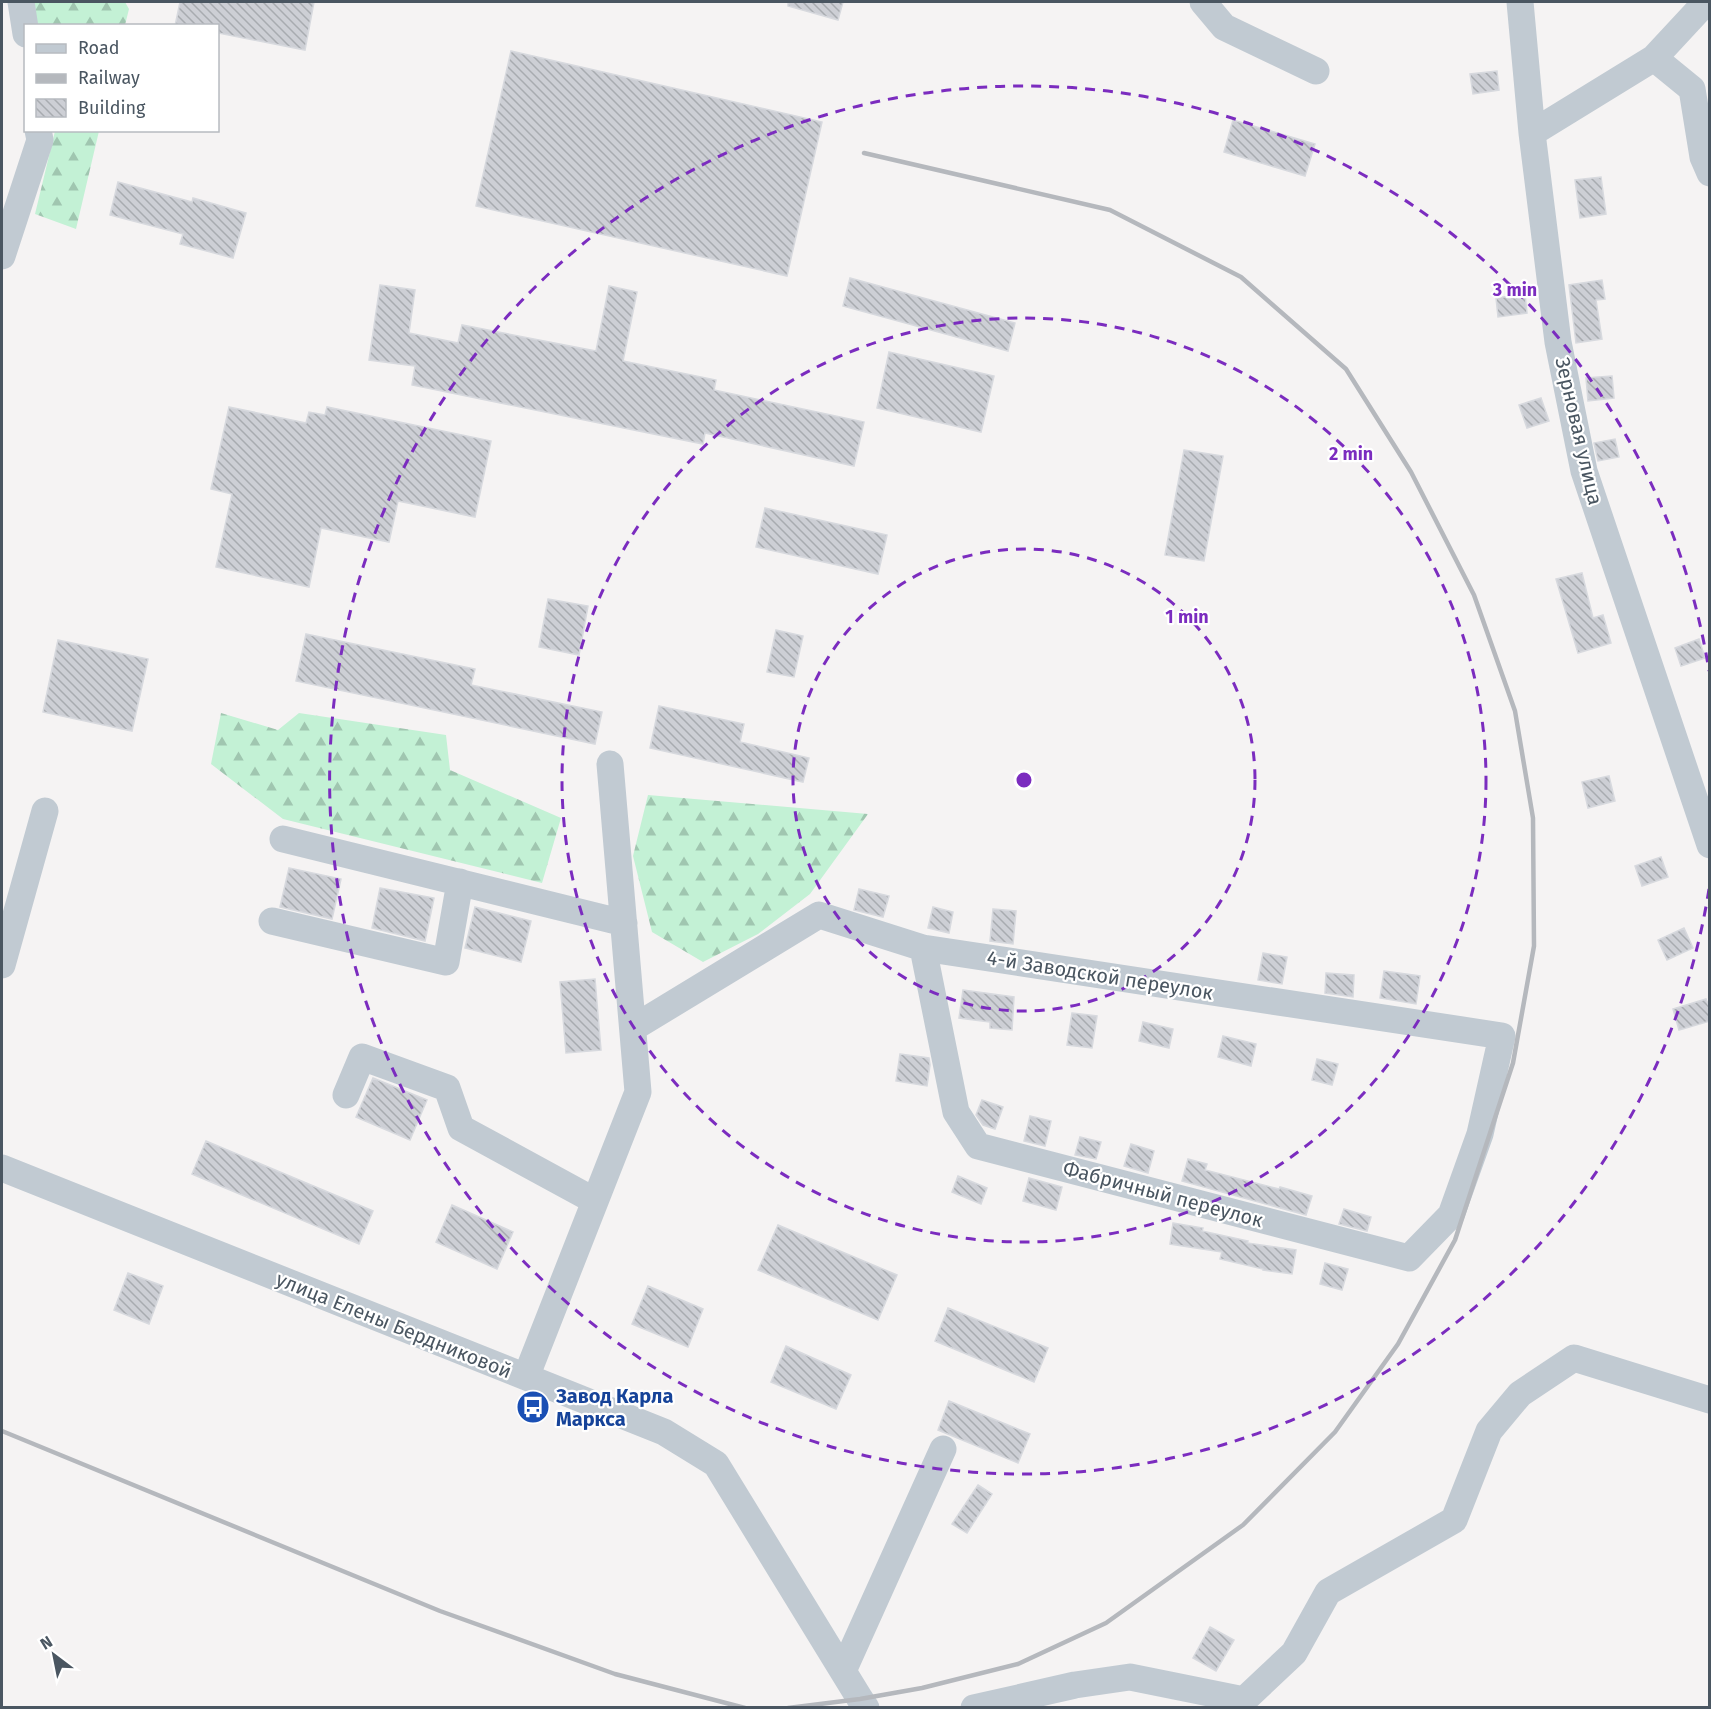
<svg xmlns="http://www.w3.org/2000/svg" width="1711" height="1709" font-family="'Fira Sans',sans-serif">
<style>
.forest{fill:url(#forest-firs)}
.building{fill:url(#building-back-hatch);stroke:#d7d9de;stroke-width:1.5}
.lines{fill:none;stroke-linecap:round;stroke-linejoin:round}
.minor{stroke:#c1cad2;stroke-width:27}
.rail{stroke:#b5b8bd;stroke-width:4.5}
.ring{fill:none;stroke:#7b2cbf;stroke-width:3;stroke-dasharray:10 8}
.labels{text-anchor:middle;dominant-baseline:central;stroke-width:4.5;stroke-linejoin:round;paint-order:stroke}
.street-label{font-size:20px;fill:#4a5661;stroke:#fff}
.transit-label{font-size:20px;font-weight:bold;fill:#164399;stroke:#fff;text-anchor:start}
.centre{fill:#7b2cbf;stroke:#fff;stroke-width:3}
.ring-label{font-size:18px;text-anchor:middle;font-weight:bold;fill:#7b2cbf;stroke:#fff;stroke-width:4.5;stroke-linejoin:round;paint-order:stroke}
</style>
<defs>
<pattern id="forest-firs" width="22" height="20" patternUnits="userSpaceOnUse" patternTransform="scale(1.5)"><rect width="22" height="20" fill="#c3f1d5"/><path d="M5 1l3.5 6h-7zM16 11l3.5 6h-7z" fill="#a0c6b0"/></pattern>
<pattern id="building-back-hatch" width="6" height="6" patternUnits="userSpaceOnUse" patternTransform="scale(1.5)"><rect width="6" height="6" fill="#cdcfd5"/><path d="M-1 5l2 2M0 0l6 6M5-1l2 2" fill="none" stroke="#a8abb0"/></pattern>
</defs>
<rect width="100%" height="100%" fill="#f5f3f3"/>
<!-- forest -->
<path class="forest" d="M31 2H125L129 9 125 25H38Z
M55 131H99L76 229 35 214Z
M221 713 278 730 299 713 446 735 450 770 561 818 542 883 283 819 211 764Z
M648 795 868 814 810 894 758 934 703 962 652 932 633 856Z"/>
<!-- building -->
<path class="building" d="M180 2H314L305 50 218 33V26H175Z
M788 2H843L838 20 788 6Z
M511 51 822 122 787 276 476 206Z
M1497 71 1499 90 1473 94 1470 74Z
M1233 120 1315 144 1305 176 1224 152Z
M1601 177 1606 214 1580 218 1575 180Z
M118 182 192 202 193 198 246 213 233 258 180 244 183 234 110 215Z
M850 278 1015 323 1008 351 843 306Z
M1602 280 1605 299 1596 300 1602 339 1576 343 1569 285Z
M380 285 415 290 409 333 458 343 462 325 596 351 609 286 637 292 623 361 716 380 714 390 864 422 854 466 705 433 703 444 412 385 415 366 369 360Z
M1525 294 1527 313 1498 317 1496 298Z
M889 352 994 376 981 432 877 408Z
M1612 376 1614 398 1588 401 1586 378Z
M1541 398 1549 421 1527 428 1519 405Z
M229 407 306 423 309 412 325 415 327 407 491 441 475 517 398 501 389 542 321 528 309 587 216 567 232 494 211 489Z
M1615 439 1619 457 1598 461 1594 443Z
M1184 450 1223 456 1204 561 1165 555Z
M765 508 887 535 878 574 756 547Z
M1582 573 1593 618 1603 615 1611 643 1578 653 1556 579Z
M548 599 588 606 579 655 539 647Z
M776 630 803 636 794 677 767 672Z
M306 634 475 669 471 685 602 712 595 744 296 681Z
M1699 639 1705 658 1681 666 1675 648Z
M58 640 148 659 132 731 43 712Z
M659 706 744 724 740 742 809 758 803 782 650 748Z
M1609 776 1615 801 1588 808 1582 782Z
M1661 857 1668 877 1642 886 1635 866Z
M289 868 341 879 332 919 280 907Z
M380 888 434 898 425 941 372 928Z
M859 889 889 896 883 917 854 910Z
M475 907 531 921 521 962 465 948Z
M933 907 953 912 949 933 928 928Z
M993 909 1016 911 1013 944 990 941Z
M1684 928 1693 948 1667 960 1658 940Z
M1263 953 1287 957 1282 984 1258 980Z
M1384 971 1420 976 1416 1004 1380 998Z
M1326 973 1354 975 1353 997 1325 993Z
M595 979 601 1050 566 1053 560 982Z
M963 990 1014 997 1012 1030 990 1028V1022L959 1018Z
M1706 999 1710 1009V1021L1679 1030 1673 1009Z
M1072 1013 1097 1016 1092 1048 1067 1045Z
M1143 1022 1173 1029 1169 1048 1139 1041Z
M1223 1036 1256 1044 1251 1066 1218 1057Z
M900 1054 929 1058 930 1065 927 1086 896 1081Z
M1317 1059 1338 1064 1332 1085 1312 1080Z
M373 1078 427 1100 410 1140 356 1117Z
M982 1100 1003 1107 995 1129 983 1125 976 1115Z
M1030 1116 1051 1121 1045 1146 1024 1141Z
M1080 1137 1101 1142 1096 1159 1075 1155Z
M206 1141 373 1211 359 1244 192 1174Z
M1131 1144 1154 1151 1148 1173 1124 1166Z
M1188 1159 1207 1164 1205 1170 1279 1189 1280 1187 1312 1196 1306 1215 1182 1181Z
M958 1176 987 1188 981 1204 952 1192Z
M1029 1178 1062 1187 1056 1210 1023 1201Z
M452 1205 513 1232 497 1269 436 1242Z
M1344 1209 1371 1217 1367 1231 1339 1224Z
M1173 1223 1203 1228 1202 1231 1248 1241 1247 1243 1296 1250 1292 1274 1263 1270V1269L1220 1259 1222 1252 1170 1244Z
M778 1225 897 1275 878 1320 758 1270Z
M1325 1263 1348 1269 1342 1290 1320 1284Z
M128 1273 163 1286 149 1324 114 1310Z
M648 1286 703 1309 688 1347 632 1324Z
M948 1308 1048 1348 1034 1382 935 1341Z
M786 1346 851 1375 836 1409 771 1382Z
M949 1401 1030 1434 1018 1463 938 1430Z
M978 1485 992 1494 967 1533 952 1524Z
M1210 1627 1234 1640 1216 1671 1193 1658Z"/>
<g class="lines">
<!-- minor -->
<path class="minor" d="M21 2 26 34
M1203 2 1224 27 1316 71
M1520 2 1532 133 1558 342 1584 471 1710 845
M1654 58 1692 89 1703 157 1710 173
M1532 133 1654 58 1706 2
M2 256 40 140 38 130
M283 839 624 923
M272 921 446 962 460 882
M2 965 45 811
M633 1028 819 915 923 948 1502 1036 1480 1134 1451 1215 1409 1258 978 1146 956 1112 923 948
M346 1095 362 1057 447 1088 461 1128 595 1201
M2 1168 664 1432 716 1464 860 1699 866 1708
M526 1377 638 1092 610 764
M843 1671 943 1449
M974 1708 1075 1685 1130 1677 1244 1700 1294 1653 1328 1592 1454 1520 1489 1431 1520 1394 1574 1358 1710 1400"/>
<!-- rail -->
<path class="rail" d="M2 1431 440 1611 615 1674 745 1708
M788 1708 860 1699 922 1688 1018 1664 1106 1623 1243 1525 1335 1432 1398 1344 1455 1240 1513 1063 1534 946 1533 818 1515 711 1474 595 1411 472 1346 369 1241 277 1110 210 864 153"/>
</g>
<!-- distance rings -->
<g class="ring">
<circle cx="1024" cy="780" r="231"/>
<circle cx="1024" cy="780" r="462"/>
<path d="M1709 889A694 694 0 1 1 1709 671"/>
</g>
<!-- icons -->
<defs>
<g id="bus-disc" transform="scale(1.725)"><circle r="9.5" fill="#1a4fb4" stroke="#fff"/><path d="M-5-6H5V4H4V6H2V4H-2V6H-4V4H-5ZM-3.5-4V0h7V-4ZM-3.5 1.2v1.5H-2V1.2ZM2 1.2v1.5H3.5V1.2Z" fill="#fff"/></g>
</defs>
<g fill-rule="evenodd">
<use href="#bus-disc" x="533" y="1407"/>
</g>
<g class="labels">
<!-- street labels -->
<g class="street-label">
<text transform="translate(1579 431) rotate(77)">Зерновая улица</text>
<text transform="translate(1100 975) rotate(9)">4-й Заводской переулок</text>
<text transform="translate(1163 1194) rotate(15)">Фабричный переулок</text>
<text transform="translate(394 1325) rotate(22)">улица Елены Бердниковой</text>
</g>
<!-- transit labels -->
<g class="transit-label">
<text x="556" y="1396">Завод Карла<tspan x="556" dy="23">Маркса</tspan></text>
</g>
</g>
<circle cx="1024" cy="780" r="9" class="centre"/>
<g class="ring-label">
<text x="1515" y="296">3 min</text>
<text x="1351" y="460">2 min</text>
<text x="1187" y="623">1 min</text>
</g>
<!-- border -->
<rect width="1711" height="1709" fill="none" stroke="#4a5661" stroke-width="6"/>
<!-- legend -->
<rect x="24" y="24" width="195" height="108" fill="#ffffff" stroke="#b7bbc0" stroke-width="1.5"/>
<rect x="36" y="44" width="30" height="9" fill="#c1cad2" stroke="#b7bbc0" stroke-width="1.5"/>
<text x="78" y="54" font-size="18" fill="#4a5661">Road</text>
<rect x="36" y="74" width="30" height="9" fill="#b5b8bd" stroke="#b7bbc0" stroke-width="1.5"/>
<text x="78" y="84" font-size="18" fill="#4a5661">Railway</text>
<rect x="36" y="99" width="30" height="18" fill="url(#building-back-hatch)" stroke="#b7bbc0" stroke-width="1.5"/>
<text x="78" y="114" font-size="18" fill="#4a5661">Building</text>
<!-- north arrow -->
<g transform="translate(54 1655) rotate(328)" stroke="#ffffff" stroke-width="4.5" paint-order="stroke">
<path d="M0-4.5L10 22L0 15L-10 22Z" fill="#4a5661"/>
<text y="-9" font-size="16" font-weight="bold" text-anchor="middle" fill="#4a5661">N</text>
</g>
</svg>
